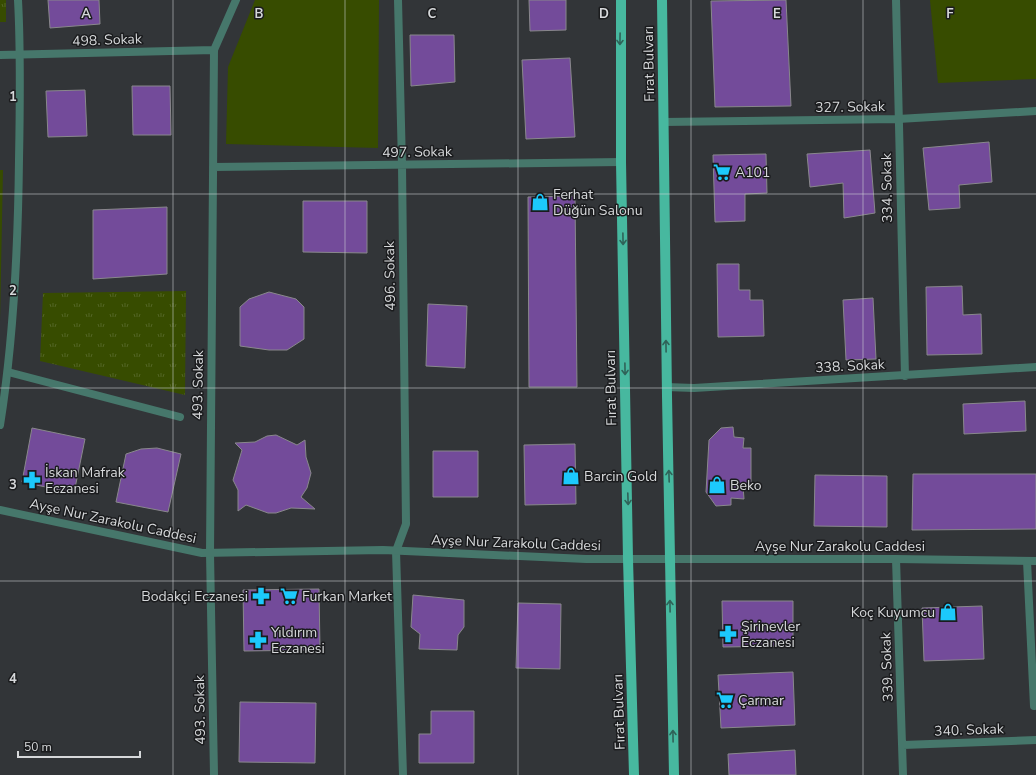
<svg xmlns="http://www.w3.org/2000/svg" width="1036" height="775" font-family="'Nunito Sans',sans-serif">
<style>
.grass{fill:url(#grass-tufts)}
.green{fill:#374c00}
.building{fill:#734b9a;stroke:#89888c}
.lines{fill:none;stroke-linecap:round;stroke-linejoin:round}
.service{stroke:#46776b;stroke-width:8}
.minor{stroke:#46776b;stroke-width:8}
.tertiary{stroke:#46776b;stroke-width:8}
.primary{stroke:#47b89f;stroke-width:10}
.oneway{stroke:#2f6258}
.grid{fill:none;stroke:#d6d8da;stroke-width:1;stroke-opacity:0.55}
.labels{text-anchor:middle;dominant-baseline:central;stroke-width:3;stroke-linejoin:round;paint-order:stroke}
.street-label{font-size:14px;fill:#d6d8da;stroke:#1b1c1e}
.poi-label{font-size:14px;fill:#d6d8da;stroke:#1b1c1e;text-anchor:start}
.grid-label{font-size:13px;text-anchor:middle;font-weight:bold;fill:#d6d8da;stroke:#1b1c1e;stroke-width:3;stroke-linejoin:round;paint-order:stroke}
</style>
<defs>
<pattern id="grass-tufts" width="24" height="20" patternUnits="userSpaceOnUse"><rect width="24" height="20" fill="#374c00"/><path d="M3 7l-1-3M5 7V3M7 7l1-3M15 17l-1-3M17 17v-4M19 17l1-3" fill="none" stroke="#536525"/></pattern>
</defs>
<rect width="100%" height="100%" fill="#323538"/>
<!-- grass -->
<path class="grass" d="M0 0H6V22H0Z
M186 291 185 395 40 361 43 293Z"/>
<!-- green -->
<path class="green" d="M255 0H379L378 148 226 144 228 67Z
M930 0H1036V79L938 83Z
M0 170H3L0 322Z"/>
<!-- building -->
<path class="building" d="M48 0H99L100 24 50 28Z
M529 0H566V30L530 31Z
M786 0 791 106 715 107 711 1Z
M410 35H454L455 82 411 86Z
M570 58 575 137 526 139 522 60Z
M132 86H170L171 135H133Z
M85 90 87 136 48 137 46 91Z
M989 142 992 182 959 185 960 208 929 210 923 148Z
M870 150 875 213 844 218 843 183 810 187 807 154Z
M766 154 767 193 745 194V221L715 222 713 155Z
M575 196 577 387H529L528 197Z
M303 201H367V253L303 252Z
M167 207V274L93 279V210Z
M717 264H739V290H750V300H763L764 336 718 337Z
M962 286 963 315 981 314 982 354 927 355 926 287Z
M269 292 296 299 304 307V339L287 350H269L240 346V307L249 299Z
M873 298 876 359 846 360 843 300Z
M428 304 467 306 465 368 426 366Z
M1025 401 1026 431 964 434 963 404Z
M733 427 734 437 744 438 743 448H751V488L743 486 744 499 731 498V505L716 506 706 492 709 440 721 428Z
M32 428 85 439 74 493 22 482Z
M276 435 297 445 305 440 306 457 311 473 307 488 301 497 315 509 291 508 276 513H268L246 505 238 511V490L233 480 242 450 235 443 255 442 267 436Z
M575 444 576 504 525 505 524 445Z
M157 448 181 454 168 512 116 502 126 454 141 449Z
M433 451H478V497H433Z
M913 474H1036V529L912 530Z
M815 475 887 476V527L814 526Z
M319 589 320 650 244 651 243 590Z
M413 595 464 600V627L458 635 457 650 419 649 420 634 411 627Z
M722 601H793V646L723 647Z
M518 603 561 604 560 669 516 668Z
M982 606 984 659 924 661 922 608Z
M793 672 795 725 721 728 718 675Z
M240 702 316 703 315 763 239 762Z
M431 711H474V763H419V734H431Z
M795 750 796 775H729L728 754Z"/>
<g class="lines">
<!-- service -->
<path class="service" d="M8 372 180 417
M1027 561 1034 706"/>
<!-- minor -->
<path class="minor" d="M398 0 402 165 406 524 396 551 403 775
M896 0 905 376
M0 55 214 50
M663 122 898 119 1036 111
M213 167 621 162
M666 387 694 388 1036 367
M0 425C14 338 18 249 19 160 20 107 21 54 18 0
M896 559 903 775
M903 745 1036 740
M214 775 210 553 214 50 236 0"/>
<!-- tertiary -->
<path class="tertiary" d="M0 510 202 553 383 550 586 559H896L1036 561"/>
<!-- primary -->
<path class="primary" d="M621 0V162L628 559 634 775
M662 0C665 258 668 517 674 775"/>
</g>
<!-- one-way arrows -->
<defs><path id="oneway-shaft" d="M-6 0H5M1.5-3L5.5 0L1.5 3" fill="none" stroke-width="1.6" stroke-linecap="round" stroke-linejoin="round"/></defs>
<g class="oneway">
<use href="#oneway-shaft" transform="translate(620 39) rotate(91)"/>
<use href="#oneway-shaft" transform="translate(623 239) rotate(89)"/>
<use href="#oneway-shaft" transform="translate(666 346) rotate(-91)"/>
<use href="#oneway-shaft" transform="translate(625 369) rotate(89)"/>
<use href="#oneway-shaft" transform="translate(669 476) rotate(-92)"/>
<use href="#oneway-shaft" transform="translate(628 499) rotate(88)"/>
<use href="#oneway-shaft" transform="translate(670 606) rotate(-91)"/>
<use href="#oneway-shaft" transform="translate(673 736) rotate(-91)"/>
</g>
<!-- grid -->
<path class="grid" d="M173 0V775M345 0V775M518 0V775M691 0V775M863 0V775M0 194H1036M0 388H1036M0 581H1036"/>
<!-- icons -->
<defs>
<g id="supermarket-bare" transform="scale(1.38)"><path d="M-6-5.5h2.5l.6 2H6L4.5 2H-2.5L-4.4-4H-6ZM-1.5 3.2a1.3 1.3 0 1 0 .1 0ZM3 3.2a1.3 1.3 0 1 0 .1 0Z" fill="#1cc9fc" stroke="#1b1c1e" stroke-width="2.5" paint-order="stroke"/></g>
<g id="shop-bare" transform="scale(1.38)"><path d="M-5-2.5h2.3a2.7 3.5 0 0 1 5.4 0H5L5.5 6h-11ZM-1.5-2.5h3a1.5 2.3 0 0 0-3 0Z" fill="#1cc9fc" stroke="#1b1c1e" stroke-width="2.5" paint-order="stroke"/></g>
<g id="pharmacy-bare" transform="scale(1.38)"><path d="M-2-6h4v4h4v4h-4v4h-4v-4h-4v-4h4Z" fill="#1cc9fc" stroke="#1b1c1e" stroke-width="2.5" paint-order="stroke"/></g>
</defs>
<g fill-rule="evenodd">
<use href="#supermarket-bare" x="722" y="172"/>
<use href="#shop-bare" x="540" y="202"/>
<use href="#shop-bare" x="571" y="476"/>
<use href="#pharmacy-bare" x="32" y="480"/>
<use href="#shop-bare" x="717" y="485"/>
<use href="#pharmacy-bare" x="261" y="596"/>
<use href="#supermarket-bare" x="289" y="596"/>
<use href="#shop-bare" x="948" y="612"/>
<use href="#pharmacy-bare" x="728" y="634"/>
<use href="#pharmacy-bare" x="258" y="640"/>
<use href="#supermarket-bare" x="725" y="700"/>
</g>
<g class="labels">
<!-- street labels -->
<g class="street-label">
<text transform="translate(107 40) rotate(-2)">498. Sokak</text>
<text transform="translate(649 64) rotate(-91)">Fırat Bulvarı</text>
<text transform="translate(850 107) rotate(-1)">327. Sokak</text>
<text transform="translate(417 152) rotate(-1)">497. Sokak</text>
<text transform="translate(887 188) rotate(-91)">334. Sokak</text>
<text transform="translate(390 276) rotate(-91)">496. Sokak</text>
<text transform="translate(850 366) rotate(-3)">338. Sokak</text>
<text transform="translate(198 385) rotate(-89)">493. Sokak</text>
<text transform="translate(611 388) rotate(-91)">Fırat Bulvarı</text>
<text transform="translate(113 521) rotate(12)">Ayşe Nur Zarakolu Caddesi</text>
<text transform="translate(516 543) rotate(2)">Ayşe Nur Zarakolu Caddesi</text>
<text x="840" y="546">Ayşe Nur Zarakolu Caddesi</text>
<text transform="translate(887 667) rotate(-92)">339. Sokak</text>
<text transform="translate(200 710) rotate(-91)">493. Sokak</text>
<text transform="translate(619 712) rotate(-92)">Fırat Bulvarı</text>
<text transform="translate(969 730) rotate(-2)">340. Sokak</text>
</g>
<!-- poi labels -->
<g class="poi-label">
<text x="735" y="172">A101</text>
<text x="553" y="194">Ferhat<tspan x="553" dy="16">Düğün Salonu</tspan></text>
<text x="45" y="472">İskan Mafrak<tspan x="45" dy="16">Eczanesi</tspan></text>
<text x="584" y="476">Barcin Gold</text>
<text x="730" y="485">Beko</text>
<text x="248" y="596" text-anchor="end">Bodakçi Eczanesi</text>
<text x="302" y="596">Furkan Market</text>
<text x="935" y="612" text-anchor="end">Koç Kuyumcu</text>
<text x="741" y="626">Şirinevler<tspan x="741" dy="16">Eczanesi</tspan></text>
<text x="271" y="632">Yıldırım<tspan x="271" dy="16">Eczanesi</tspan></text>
<text x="738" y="700">Çarmar</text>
</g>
</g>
<g class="grid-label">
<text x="86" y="18">A</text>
<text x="259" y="18">B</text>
<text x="432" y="18">C</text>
<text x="604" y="18">D</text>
<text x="777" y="18">E</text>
<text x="950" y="18">F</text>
<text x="13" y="101">1</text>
<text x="13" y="295">2</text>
<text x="13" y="489">3</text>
<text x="13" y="683">4</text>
</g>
<!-- scale -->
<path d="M18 751v6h122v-6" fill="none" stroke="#d6d8da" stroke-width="2"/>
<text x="24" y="751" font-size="12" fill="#d6d8da" stroke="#1b1c1e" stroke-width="3" paint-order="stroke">50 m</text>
</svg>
